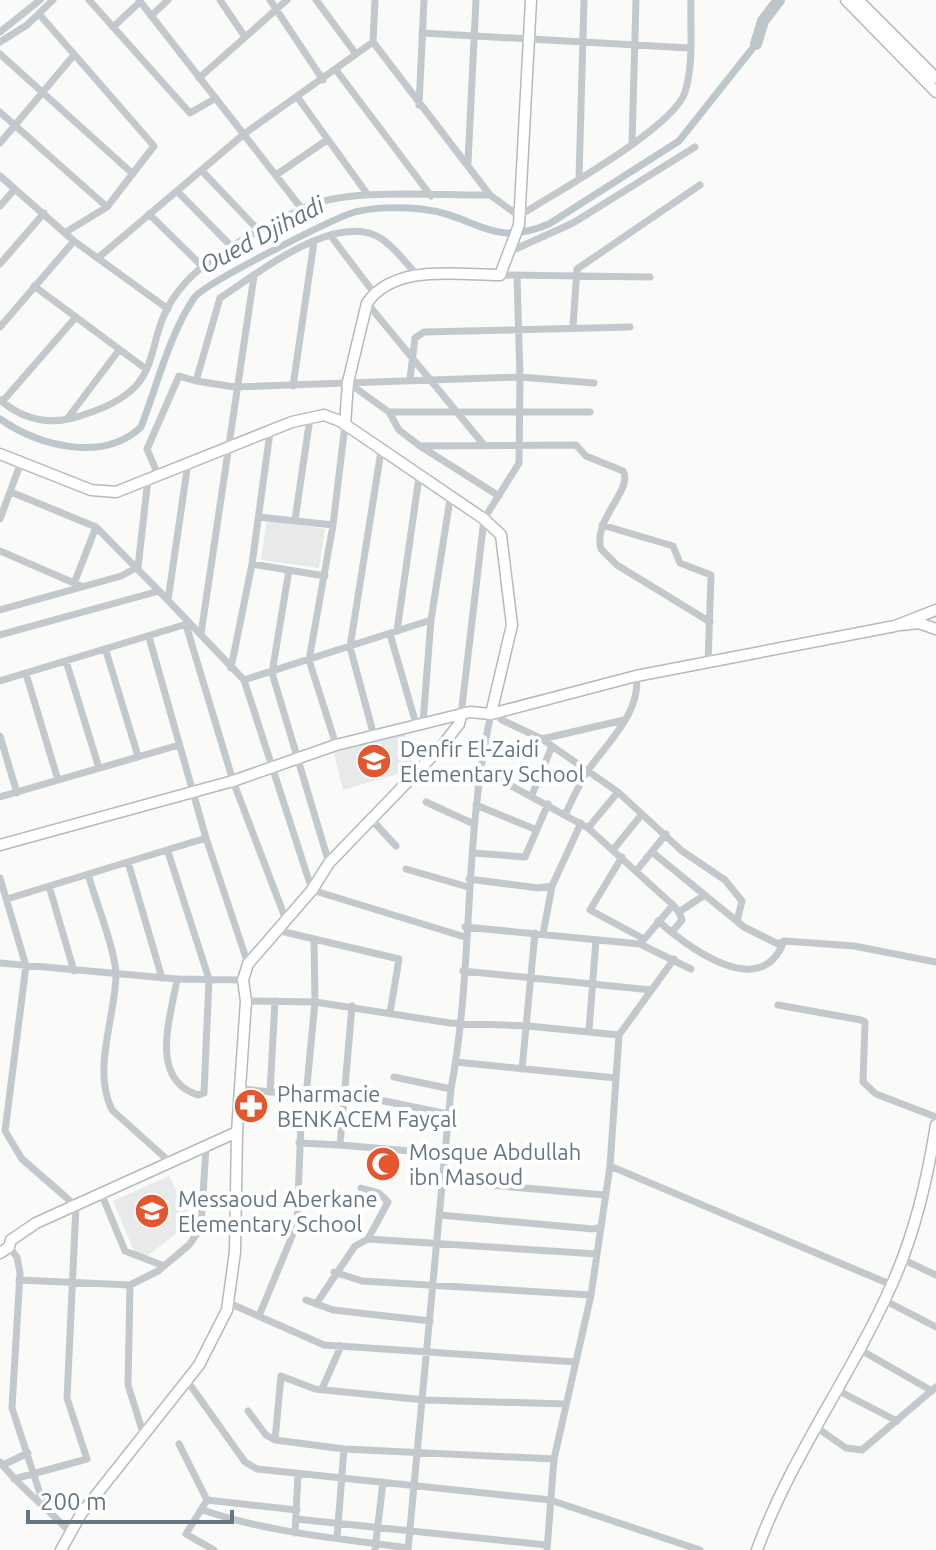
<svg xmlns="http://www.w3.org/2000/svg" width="936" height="1550" font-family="Ubuntu,sans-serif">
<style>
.built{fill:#e8e9e9}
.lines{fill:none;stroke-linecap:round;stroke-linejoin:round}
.canal{stroke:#bbc7cb;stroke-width:7}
.river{stroke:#bbc7cb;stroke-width:12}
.secondary-casing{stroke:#b3babf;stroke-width:13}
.street{stroke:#c3c8cc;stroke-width:7}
.secondary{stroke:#fff;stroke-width:10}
.labels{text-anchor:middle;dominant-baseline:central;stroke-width:8;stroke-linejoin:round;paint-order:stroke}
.poi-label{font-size:22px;fill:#657683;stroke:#fff;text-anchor:start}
.water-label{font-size:24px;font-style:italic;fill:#60757c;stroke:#fff}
</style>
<rect width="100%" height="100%" fill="#fafaf8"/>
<!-- built -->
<path class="built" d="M267 520 325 529 319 568 261 560Z
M405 732 414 769 343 790 334 753Z
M169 1176 192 1221 146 1257 136 1256 113 1201Z"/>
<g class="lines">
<!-- canal -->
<path class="canal" d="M0 419C39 446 103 463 141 427 157 386 169 335 194 298 203 284 334 218 355 212 373 207 402 207 421 209 477 215 490 249 549 224L679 141 756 44"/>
<!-- river -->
<path class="river" d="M756 44 763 21 779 0"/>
<!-- secondary casing -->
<g class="secondary-casing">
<path id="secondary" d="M846 0 936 92
M858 0 936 78
M345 425 348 382 367 303C395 263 457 275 500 275L519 225 531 0
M0 454 91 490 116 492 292 422 324 415 340 421 484 519 501 535 512 625 491 714
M901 625 919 623 936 629
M0 845 233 781 336 745 470 712 491 714 636 676 895 626 936 610
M0 1253 9 1247 11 1240 36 1223 237 1132
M61 1550 81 1514 199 1365 227 1310 235 1252 237 1132 246 1001 243 980 248 964 312 890 329 863 441 747 459 724 461 715
M757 1550C791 1456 852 1375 892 1284 915 1233 927 1180 936 1125"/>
</g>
<!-- street -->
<path class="street" d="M89 0 190 113 216 98
M139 0 302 209
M220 0 245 37
M270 0 323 80
M316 0 356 54
M375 0 373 42 490 195 519 216C553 194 674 128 685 92 694 64 690 29 691 0
M39 14 154 146 107 207 66 232
M151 16 168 0
M113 27 140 2
M0 32 40 0
M422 33 689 48
M0 42 27 25 53 0
M0 54 133 174
M336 70 431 196
M199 78 287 0
M298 98 368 195
M419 105 424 0
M0 112 107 207
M0 143 74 55
M632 143 636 0
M468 162 476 0
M203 172 260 232
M276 175 327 140
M0 176 74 241 168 309
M579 178 584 0
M178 192 233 248
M0 206 14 190
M149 214 204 268
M330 235 374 293
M509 252 573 223 695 147
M98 258 244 134 373 42
M0 264 44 213
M417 275C406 263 395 248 382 239 337 209 257 274 220 298L196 381 235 387 520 377 519 463 484 519 461 715
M500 275 650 277
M517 277 520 377 594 383
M34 286 146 369
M367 303 484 445
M573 326 577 269 700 185
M0 327 74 241
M410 379 415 338 424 332 630 327
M350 384 389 412 399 430 420 446 499 496
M293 386 314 242
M0 400C21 418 46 425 73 418 182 388 131 342 186 282 212 253 268 225 304 208 346 187 440 196 490 195
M2 402 76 317
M389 412H590
M67 419 119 350
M420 446 576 445 586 456 623 471C634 489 592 520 601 549L617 565 710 622
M158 475 147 449 179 376 196 381
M11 492 96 527 159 591
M259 517 333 525
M0 519 21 462
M295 520 310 418
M602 525 673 546 680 563 711 575 708 663
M0 551 81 586
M252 564 325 576
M289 570 272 673 329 863
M75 581 96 527
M168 600 188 463
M0 610 121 576 138 567 148 479
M186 625 233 781 286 920
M397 631 419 477
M201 634 254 276
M390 634 416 724
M0 635 159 591 244 680 431 620
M149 637 206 838 248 964
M106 651 138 756
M66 661 99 768
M231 668 252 564 270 432
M26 674 58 780
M244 680 312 890 465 937
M0 681 190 623
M495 713 502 720 542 739 618 792 682 851 725 880 742 901 737 921
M423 723 431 620 450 499
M0 736 17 793
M374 736 350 647 381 451
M542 739 624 720
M336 745 309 660 333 525 345 425
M479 768 588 828 673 905 640 944
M532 795 552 746
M0 797 179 745
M426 802 474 824
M476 805 537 830
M566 813C573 798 580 782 589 769 608 742 642 711 636 676
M371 819 396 846
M588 828 618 792
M613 850 642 814
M168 852 209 979 204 1093 198 1095C148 1079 171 1017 177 979
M652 852 744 927 778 944 784 941 854 946 936 962
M473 853 525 857 548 804
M622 857 590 910 644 939
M128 862 162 978
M406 869 468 887
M637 870 666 834
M88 874C95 899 116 952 116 975 115 1019 92 1069 112 1110L171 1163
M0 878 26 966 5 1131 22 1159 76 1206 67 1398 87 1459 14 1479
M469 879 538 888 552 886
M49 886 74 971
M7 899 206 838
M673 905 679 912 703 896
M658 921C688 947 761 1003 784 941
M465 927 640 944 691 969
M276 930 399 959 390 1013
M672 932 682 920 679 912
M543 934 552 886 581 823
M0 963 177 979 243 980
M463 971 651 990
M246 1001 315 1002 450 1023 528 1026 619 1035
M778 1005 861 1020 865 1022 863 1082 876 1094 936 1117
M589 1030 596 940
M456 1062 616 1078
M522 1069 535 933
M394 1077 451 1089
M242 1089 344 1099
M270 1092 275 1001
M345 1093 448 1114
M306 1096 315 1002 314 939
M299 1143 340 1145 352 1006
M340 1145 445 1154
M610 1166 892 1285
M443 1181 605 1195
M361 1188 379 1193 388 1202 368 1239
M101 1193 125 1251 164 1266
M440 1215 593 1229 600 1227
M9 1247 17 1257 20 1273 12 1408 44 1506
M902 1259 936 1275
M334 1272 362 1281 591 1295
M19 1280 130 1285 158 1271 189 1245 201 1228 206 1146
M130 1285 128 1385 144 1436
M306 1300 333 1310 430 1321
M884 1300 936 1327
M229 1303 324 1345 576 1362
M316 1304 355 1246 368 1239 597 1254
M259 1316 297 1224 301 1123
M859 1349 932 1391
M188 1382 245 1462 257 1469 550 1500 700 1550
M322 1389 341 1346
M837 1390 897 1421
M248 1411 266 1435 275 1440
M816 1427 846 1448 862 1450 936 1387
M179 1444 207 1500 186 1534 214 1550
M554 1459 344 1449 275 1440 281 1376 315 1389 424 1400 566 1404
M0 1462C21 1489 46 1507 69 1531
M3 1465 28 1453
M207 1500 297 1510
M203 1510C269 1533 339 1538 408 1548
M296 1519 547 1545
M295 1533 298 1474
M337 1538 344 1449
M375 1550 383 1482
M408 1550 451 1089C474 966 463 838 491 714
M547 1550 554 1459 591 1295 610 1166 619 1035 674 959"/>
<!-- secondary -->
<use href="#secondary" class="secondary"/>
</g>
<!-- icons -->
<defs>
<g id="school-disc" transform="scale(1.8)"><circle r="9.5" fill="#e4572e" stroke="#fff"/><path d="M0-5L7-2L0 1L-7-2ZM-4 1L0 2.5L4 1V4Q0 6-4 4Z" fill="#fff"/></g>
<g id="pharmacy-disc" transform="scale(1.8)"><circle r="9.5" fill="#e4572e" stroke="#fff"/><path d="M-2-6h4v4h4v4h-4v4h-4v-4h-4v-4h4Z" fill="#fff"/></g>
<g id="mosque-disc" transform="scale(1.8)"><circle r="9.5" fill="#e4572e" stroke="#fff"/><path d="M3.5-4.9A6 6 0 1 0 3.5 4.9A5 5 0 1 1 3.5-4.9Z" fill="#fff"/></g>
</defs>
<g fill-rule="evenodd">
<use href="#school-disc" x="374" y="761"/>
<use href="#pharmacy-disc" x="251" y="1106"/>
<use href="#mosque-disc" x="383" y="1164"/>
<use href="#school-disc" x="152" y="1211"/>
</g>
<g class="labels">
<!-- poi labels -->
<g class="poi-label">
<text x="400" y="748">Denfir El-Zaidi<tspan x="400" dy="25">Elementary School</tspan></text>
<text x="277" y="1093">Pharmacie<tspan x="277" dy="25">BENKACEM Fayçal</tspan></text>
<text x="409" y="1151">Mosque Abdullah<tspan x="409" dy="25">ibn Masoud</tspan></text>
<text x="178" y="1198">Messaoud Aberkane<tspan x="178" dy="25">Elementary School</tspan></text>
</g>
<!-- water labels -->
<g class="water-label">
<text transform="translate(262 235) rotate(-28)">Oued Djihadi</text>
</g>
</g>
<!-- scale -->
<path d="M28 1510v12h204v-12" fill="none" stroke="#657683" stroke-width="4"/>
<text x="40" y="1510" font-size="24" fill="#657683" stroke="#ffffff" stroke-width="6" paint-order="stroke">200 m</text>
</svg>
